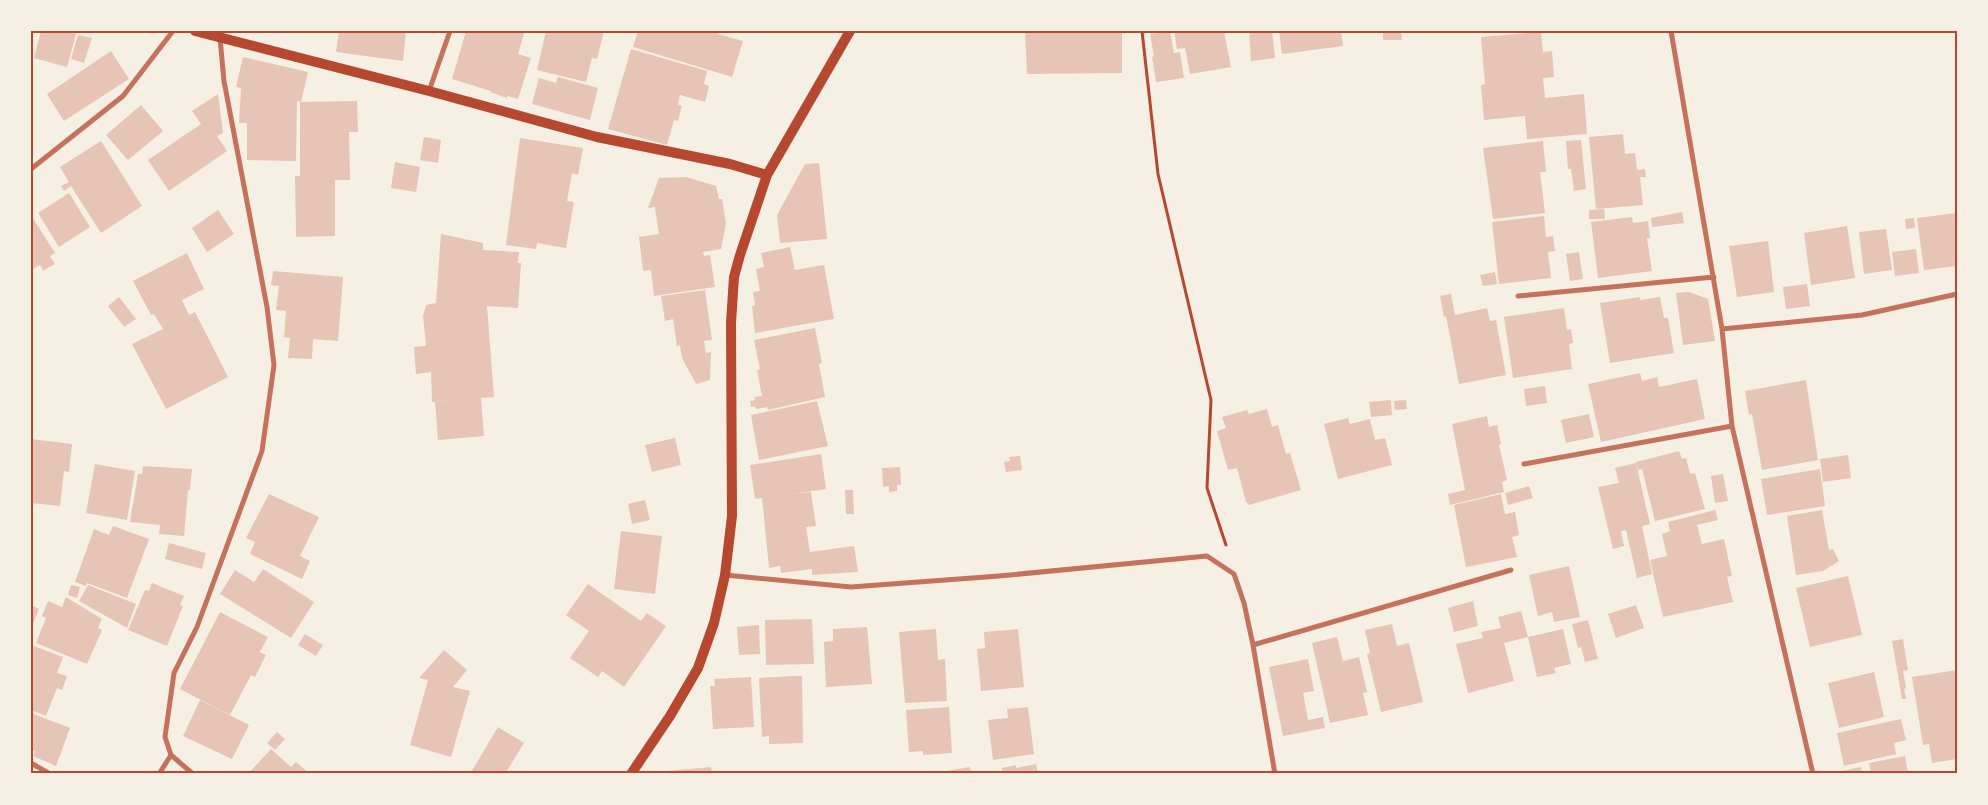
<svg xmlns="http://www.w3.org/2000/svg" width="1988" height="805" font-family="'Noto Sans',sans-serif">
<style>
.building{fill:#e6c5b7}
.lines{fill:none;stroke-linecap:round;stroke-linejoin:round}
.path{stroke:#b5482f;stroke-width:3}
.minor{stroke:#c5725c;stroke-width:5}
.secondary{stroke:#b5482f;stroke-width:10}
.neatline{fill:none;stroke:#b5482f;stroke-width:2}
</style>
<rect width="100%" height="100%" fill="#f6efe4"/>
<!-- building -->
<path class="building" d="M41 31H66L76 34 67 67 34 58Z
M339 31H406L403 61 336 52Z
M466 31H525L518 54 531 58 518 99 507 96V98L490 92 491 91 452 79Z
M546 31H604L597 59 592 58 586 82 537 70Z
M638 31H719L718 34 743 41 732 77 633 47Z
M1025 31H1122V73L1027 74Z
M1170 31 1174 53 1180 52 1184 78 1156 82 1152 57 1154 56 1150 34Z
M1174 31H1224L1231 67 1190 74 1185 48 1177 49Z
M1249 31H1272L1275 58 1251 61Z
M1279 31H1341L1343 46 1282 54Z
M1383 31H1401L1402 40H1383Z
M1541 32 1543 52 1552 51 1554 77 1543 78 1545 98 1584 94 1587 134 1527 139 1525 116 1484 120 1481 85 1485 84 1481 37Z
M78 35 92 38 84 63 71 59Z
M631 49 707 71 704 84 709 86 705 102 680 95 678 105 682 106 678 121 674 120 667 145 608 129Z
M111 51 129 79 64 121 47 94Z
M243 57 308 72 301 102 297 101 296 161 247 160V123H239L241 88 236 87Z
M558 77 598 88 590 120 532 104 539 78 556 83Z
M218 94 223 133 217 136 227 151 169 191 148 160 201 124 192 111Z
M357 101 358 132H349L350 180H335V236L296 237 295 176H300V102Z
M141 105 163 131 128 160 106 135Z
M1623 134 1625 154 1635 153 1637 170 1645 169 1646 177H1640L1643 205 1596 209 1589 137Z
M424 137 441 140 438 163 420 160Z
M520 138 583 148 578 175 572 173 567 201 574 202 566 248 537 243 536 249 506 245Z
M1581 140 1586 189 1574 191 1571 169H1568L1566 141Z
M101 141 142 206 101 233 71 186 64 191 61 186 69 182 60 167Z
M1543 141 1546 172H1540L1545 213 1493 219 1483 148Z
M395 162 420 167 416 192 391 188Z
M819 163 827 239 780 243 777 215 805 164Z
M686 177 716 186 719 199H722L726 223 721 249 703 252 704 256 710 255 715 287 654 296 651 270 643 271 639 237 659 234 655 207 648 208 659 178Z
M69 193 90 227 59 247 38 213Z
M1604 209 1605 219H1589V210Z
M218 210 234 234 207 252 192 228Z
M1682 212 1684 223 1652 227 1651 218Z
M1957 213V266L1924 270 1917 218Z
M31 215 55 253 50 256 55 264 43 271 40 265 31 270Z
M1544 216 1546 237 1553 236 1555 251 1548 252 1551 278 1499 284 1492 222Z
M1632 217 1633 223 1648 221 1650 238H1647L1652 271 1598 278 1591 222Z
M1914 218 1915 228 1906 229 1905 219Z
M1847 226 1855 278 1811 285 1804 233Z
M1886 229 1892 270 1864 274 1859 232Z
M441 234 483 243V250L519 252 518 263H521L518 308 487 306 494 397 481 398 484 436 438 440 435 402 447 401 432 402 431 372 416 374 414 347 426 346 423 316 426 305 436 303Z
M1768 241 1774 292 1737 297 1729 246Z
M790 247 795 270 824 265 834 319 755 333 752 306 755 305 753 292 760 291 756 269 764 267 761 253Z
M1916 249 1919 273 1895 276 1892 252Z
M1579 252 1583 279 1570 281 1566 254Z
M187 253 204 289 182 300 189 315 195 312 228 377 166 409 132 344 163 329 154 314 151 315 133 281Z
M273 271 343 277 338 341 313 339 312 359 288 358 290 338 284 337 286 311 276 310 279 286 271 285Z
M1495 272 1497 284 1483 286 1480 275Z
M1807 284 1810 306 1786 309 1783 287Z
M705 290 712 340 704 341 706 353 711 352 710 380 696 384 682 358 680 345 677 346 673 319 665 321 661 296Z
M1689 292 1708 299 1715 341 1683 345 1676 293Z
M1451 294 1455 315 1487 308 1490 321 1496 320 1506 375 1459 384 1446 316 1444 317 1440 296Z
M119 297 136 319 124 327 108 306Z
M1640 297V300L1660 297 1664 318H1668L1674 353 1610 363 1600 303Z
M1564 308 1567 330 1571 329 1573 343 1569 344 1572 369 1513 378 1504 317Z
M815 328 822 363 819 364 825 397 768 410 767 407 756 409 755 406 751 407 750 401 755 400 754 397 762 396 757 370 760 369 754 340Z
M1640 373 1642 381 1657 377 1659 387 1697 379 1705 419 1601 442 1588 384Z
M1806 380 1818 460 1762 470 1752 414 1749 415 1745 391Z
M1545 386 1547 403 1526 406 1524 389Z
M1391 400 1392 415 1371 417 1369 402Z
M1406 400 1407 409 1395 410 1394 401Z
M817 401 828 446 759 460 751 415Z
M1267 409 1272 427 1278 425 1286 454 1290 453 1301 490 1249 505 1246 502 1237 468 1228 470 1217 431 1226 428 1222 417 1247 410 1249 414Z
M1589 414 1594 437 1566 443 1561 420Z
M1487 416 1489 427 1497 425 1501 444 1499 445 1507 480 1502 482 1504 492 1450 505 1448 494 1465 490 1452 424Z
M1348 418 1350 424 1370 419 1375 440 1385 438 1392 465 1338 479 1324 424Z
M675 438 681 465 652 472 645 445Z
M31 439 72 444 69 472 64 471 60 506 31 503Z
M1679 451 1682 459 1686 458 1690 474 1695 473 1705 509 1655 521 1642 469 1638 470 1636 462Z
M821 454 826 489 792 494 811 492 816 526 806 527 810 552 854 546 858 572 812 575V569L781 573 780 566 769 568 762 498 755 499 750 465Z
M1848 455 1851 478 1823 482 1820 459Z
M1020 456 1022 470 1006 472 1004 462 1010 461 1009 457Z
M1636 463 1650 524 1642 526 1652 574 1637 578 1626 530 1621 531 1624 546 1613 549 1598 487 1619 483 1615 468Z
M95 464 135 471 127 520 86 513Z
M143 466 192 469 190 490H188L184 536 159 534 160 525 130 522 138 474H142Z
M900 467 901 485H897V491L889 492V486L883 487 882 468Z
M1820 469 1825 506 1767 515 1761 479Z
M1723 474 1728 501 1715 503 1711 476Z
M1529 486 1533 498 1508 505 1505 493Z
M845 490H853L854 514H846Z
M269 494 319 517 300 556 310 561 302 579 250 554 255 542 246 538Z
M1501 494 1505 514 1515 512 1519 535 1512 537 1517 557 1466 567 1454 505Z
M645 500 650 520 632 524 628 504Z
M1715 510 1718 520 1697 525 1702 544 1724 539 1732 576 1727 577 1733 602 1663 617 1650 560 1667 556 1662 534 1670 531 1668 522Z
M1822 510 1829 550 1833 549 1839 561 1823 571 1796 575 1787 516Z
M113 526 149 539 127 598 87 583 86 586 75 582 94 529 109 535Z
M621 531 662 536 655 594 614 589Z
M169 543 206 553 202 569 165 559Z
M1569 566 1580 617 1554 622 1552 612 1538 616 1529 575Z
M263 569 314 602 291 638 220 594 235 570 254 582Z
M1848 576 1862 635 1810 647 1796 588Z
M152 583 184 596 180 605 183 606 167 646 128 630 145 590 149 591Z
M588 584 641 621 647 613 666 626 624 687 602 671 598 677 570 658 589 631 566 615Z
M71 585 80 587 77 598 68 595Z
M88 585 136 604 127 628 79 601Z
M66 597 102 619 98 628 102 630 87 664 36 643 46 618 42 616 48 601 62 607Z
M1473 601 1478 626 1454 632 1448 608Z
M31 605 39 609 31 629Z
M1636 605 1644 628 1616 638 1608 614Z
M1521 611 1528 637 1504 643 1514 681 1468 693 1456 644 1483 638 1481 632 1501 628 1498 617Z
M220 612 268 637 260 652 266 655 255 677 251 675 230 715 180 689Z
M812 619 814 664 766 665 765 620Z
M1588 620 1598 659 1585 662 1581 647 1578 648 1572 624Z
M1392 624 1397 646 1409 643 1423 702 1381 712 1367 654 1370 653 1365 630Z
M759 625 760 654 739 655 737 627Z
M867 627 872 684 826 687 824 642 833 641V629Z
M936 629 938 660 945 659 947 701 905 703 899 632Z
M1018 629 1024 687 981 691 977 649 985 648 984 632Z
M1563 629 1571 664 1554 668 1556 673 1537 677 1528 637Z
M305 634 323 645 316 656 298 645Z
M1337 637 1343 661 1359 657 1367 692 1363 693 1368 715 1330 723 1312 643Z
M1903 639 1908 670 1903 671 1906 688 1904 689 1906 699H1902L1892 641Z
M31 645 63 657 57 673 67 676 62 690 57 688 46 716 31 710Z
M444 650 467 670 453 687 470 691 451 757 410 745 428 680 419 678Z
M1308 659 1314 691 1303 693 1308 720 1323 717 1325 728 1283 736 1269 667Z
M1957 670V759L1932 763 1929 744 1923 745 1912 677Z
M1874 672 1884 717 1839 728 1828 683Z
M793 676H802L803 743 769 744V736L762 737 759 678Z
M751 677 754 727 713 729 710 686H715L714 679Z
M200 700 249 725 232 759 183 736Z
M949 707 952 753 923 755V751L909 752 906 710Z
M1028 707 1034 754 993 760 988 720 1008 718 1007 709Z
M31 713 70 728 56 766 33 756 35 751 31 750Z
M1901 719 1906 740 1894 743 1896 754 1844 766 1837 733Z
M498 727 524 743 505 774H470Z
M277 732 285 739 275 750 267 743Z
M271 749 291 767 296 762 310 774H248Z
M1905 756 1908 774H1871L1869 763Z
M1036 764 1038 774H1003L1002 768 1016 765V768Z
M711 767 712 774H667V771Z
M970 767 971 774H942L941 772Z
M1861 767 1862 774H1833V773Z"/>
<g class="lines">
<!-- path -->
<path class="path" d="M1142 31 1158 174 1211 400 1207 488 1226 545"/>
<!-- minor -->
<path class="minor" d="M1671 31 1722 329 1732 426 1813 774
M429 91 450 31
M31 169 123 96 173 31
M1518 296 1714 277
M1722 329 1862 315 1957 294
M1524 464 1732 426
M725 575 851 587 999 576 1207 556 1234 574 1244 603 1253 645 1275 774
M1253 645 1511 570
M31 763 50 774
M159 774 171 755
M193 774 171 755 165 737 174 673 197 627 262 451 274 365 267 307 224 81 220 38"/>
<!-- secondary -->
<path class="secondary" d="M195 31 429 91 597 137 730 164 767 175
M631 774 670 716 698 668 714 623 725 575 732 516 731 323 734 277 740 255 767 175 850 31"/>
</g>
<!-- border -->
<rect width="1988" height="805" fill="none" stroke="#f6efe4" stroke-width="65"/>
<rect x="32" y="32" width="1924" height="740" class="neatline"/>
</svg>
